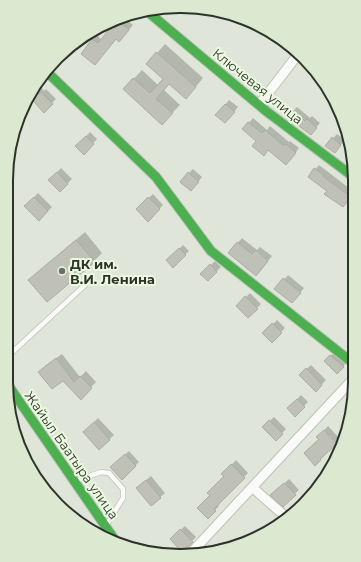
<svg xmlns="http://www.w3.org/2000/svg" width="361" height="562" font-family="Montserrat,sans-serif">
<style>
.shadow{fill:#0003}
.building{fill:#bfc1b7;stroke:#abada3}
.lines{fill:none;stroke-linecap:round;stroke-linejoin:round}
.lane-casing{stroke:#bbc1b6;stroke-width:6}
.street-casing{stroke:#bbc1b6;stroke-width:11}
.fast-casing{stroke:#bbc1b6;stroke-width:11}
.lane{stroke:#fafbf9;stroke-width:4.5}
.street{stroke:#fafbf9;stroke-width:9}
.fast{stroke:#4caf50;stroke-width:9}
.poi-dot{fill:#6c7167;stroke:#ebf9e0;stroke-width:1.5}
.labels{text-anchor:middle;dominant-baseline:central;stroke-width:4;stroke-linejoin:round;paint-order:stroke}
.street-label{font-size:13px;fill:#2e3329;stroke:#ebf9e0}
.poi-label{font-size:13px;font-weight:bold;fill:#2e3329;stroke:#ebf9e0;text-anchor:start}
.rim{fill:none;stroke:#2e3329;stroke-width:2}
</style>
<rect width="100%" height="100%" fill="#dfe5d9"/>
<!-- shadow -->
<path class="shadow" d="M124 18 133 25 123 37 116 38 95 64 82 53 97 35 102 40 117 20Z
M165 44 203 78 194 89 170 83 164 90 180 105 170 115 124 89 142 70 158 85 164 79 157 53Z
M38 83 44 91 46 89 56 99 44 111 29 96Z
M229 100 238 107 229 118 217 115Z
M297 107 310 118 312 116 320 123 311 133 288 116Z
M253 118 267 130 270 126 289 142 290 141 299 148 290 160 257 141 244 129Z
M90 132 97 139 84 153 77 146Z
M337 134 345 140 339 147 327 145Z
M319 165 327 171 354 192 346 202 328 191 309 177Z
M61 168 72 179 60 191 49 180Z
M193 169 202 177 195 186 189 173Z
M38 193 52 207 39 220 25 206Z
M153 194 163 205 148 220 137 209Z
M85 232 102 253 94 261 29 280 38 272Z
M242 238 257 250 260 247 272 256 260 271 229 253Z
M183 245 189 251 174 266 168 260Z
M215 261 221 267 208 280 202 274Z
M288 275 304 288 296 298 276 289Z
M250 293 261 304 248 317 237 306Z
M277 320 285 328 272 341 264 333Z
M354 333V344L349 339Z
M335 352 347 362 337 373 325 361Z
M62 354 80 377 86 371 96 382 81 398 63 380 45 366Z
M311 365 326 380 316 390 300 375Z
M301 395 308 402 295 415 288 408Z
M274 417 286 429 276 439 263 427Z
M98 418 114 435 99 449 84 432Z
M328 426 340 439 324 454 325 455 316 464 320 439 318 437Z
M129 451 139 462 135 466 116 463Z
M236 460 248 473 217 504 219 506 208 517 211 495 225 476 223 474Z
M151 476 165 493 151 505 141 484Z
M289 479 299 490 283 505 272 495Z
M185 526 196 537 182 551 171 539Z"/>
<!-- building -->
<path class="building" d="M118 20 129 30 119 42 116 39 95 65 81 54 92 39 98 43 116 21Z
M156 52 196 87 186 99 169 84 156 99 173 113 162 125 123 89 133 78 150 93 163 79 146 64Z
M34 88 39 94 41 92 53 104 44 113 29 96Z
M225 104 235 112 225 123 215 115Z
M292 110 305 121 307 119 317 128 311 135 287 117Z
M248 122 262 133 265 130 284 146 286 144 296 153 286 165 268 150 264 156 252 146 256 141 242 129Z
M86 136 94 144 84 155 75 146Z
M332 137 341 145 335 153 325 146Z
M314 168 324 175 323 176 351 197 343 207 324 194 327 191 308 177Z
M57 172 68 184 60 192 48 180Z
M188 172 199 182 191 191 180 182Z
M34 197 48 211 39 221 24 206Z
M148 197 160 209 148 222 136 209Z
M76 240 95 262 47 302 28 280Z
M237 242 252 254 256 250 268 261 256 276 228 253Z
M179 248 186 255 173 268 166 260Z
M210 264 217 272 208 281 200 274Z
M283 278 301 293 292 303 274 289Z
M245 296 258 309 248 318 236 306Z
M272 323 282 333 272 343 262 333Z
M330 355 344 367 337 374 324 361Z
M56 358 74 382 80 376 92 388 81 400 63 381 52 389 38 372Z
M306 368 322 385 316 392 299 375Z
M297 399 305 407 295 417 287 408Z
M269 420 283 434 276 441 262 427Z
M94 422 110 440 99 450 83 432Z
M324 430 337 444 320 459 321 460 315 466 304 453 319 439 316 437Z
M125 454 136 466 122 480 110 467Z
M231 464 245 478 214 509 216 511 208 519 197 508 210 495 207 493 224 476 221 474Z
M146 480 161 498 151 506 136 488Z
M284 483 296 495 283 507 270 495Z
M180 529 193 542 182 552 170 539Z"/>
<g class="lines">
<!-- lane casing -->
<g class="lane-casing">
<path id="lane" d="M6 358 85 285
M78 480 101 472 109 473 123 489V498L107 524"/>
</g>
<!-- street casing -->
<g class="street-casing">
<path id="street" d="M259 105 299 53
M253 488 287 518
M190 554 354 378"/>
</g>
<!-- fast casing -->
<g class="fast-casing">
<path id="fast" d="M148 12 266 111 355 178
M46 71 156 177 211 251 354 364
M6 382 117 543"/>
</g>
<!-- lane -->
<use href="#lane" class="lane"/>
<!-- street -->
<use href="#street" class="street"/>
<!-- fast -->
<use href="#fast" class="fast"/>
</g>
<!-- markers -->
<circle class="poi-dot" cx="62" cy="271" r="4"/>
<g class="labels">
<!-- street labels -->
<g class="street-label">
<text transform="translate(258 86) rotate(39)">Ключевая улица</text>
<text transform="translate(72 455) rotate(55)">Жайыл Баатыра улица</text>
</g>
<!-- poi labels -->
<g class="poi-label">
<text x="70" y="264">ДК им.<tspan x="70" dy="15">В.И. Ленина</tspan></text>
</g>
</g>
<!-- crop -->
<path d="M0 0H361V562H0ZM180 13H181A167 167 0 0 1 348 180V382A167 167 0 0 1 181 549H180A167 167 0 0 1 13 382V180A167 167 0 0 1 180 13Z" fill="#dce9d1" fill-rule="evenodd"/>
<path class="rim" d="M180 13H181A167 167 0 0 1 348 180V382A167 167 0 0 1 181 549H180A167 167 0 0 1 13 382V180A167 167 0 0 1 180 13Z"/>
</svg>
